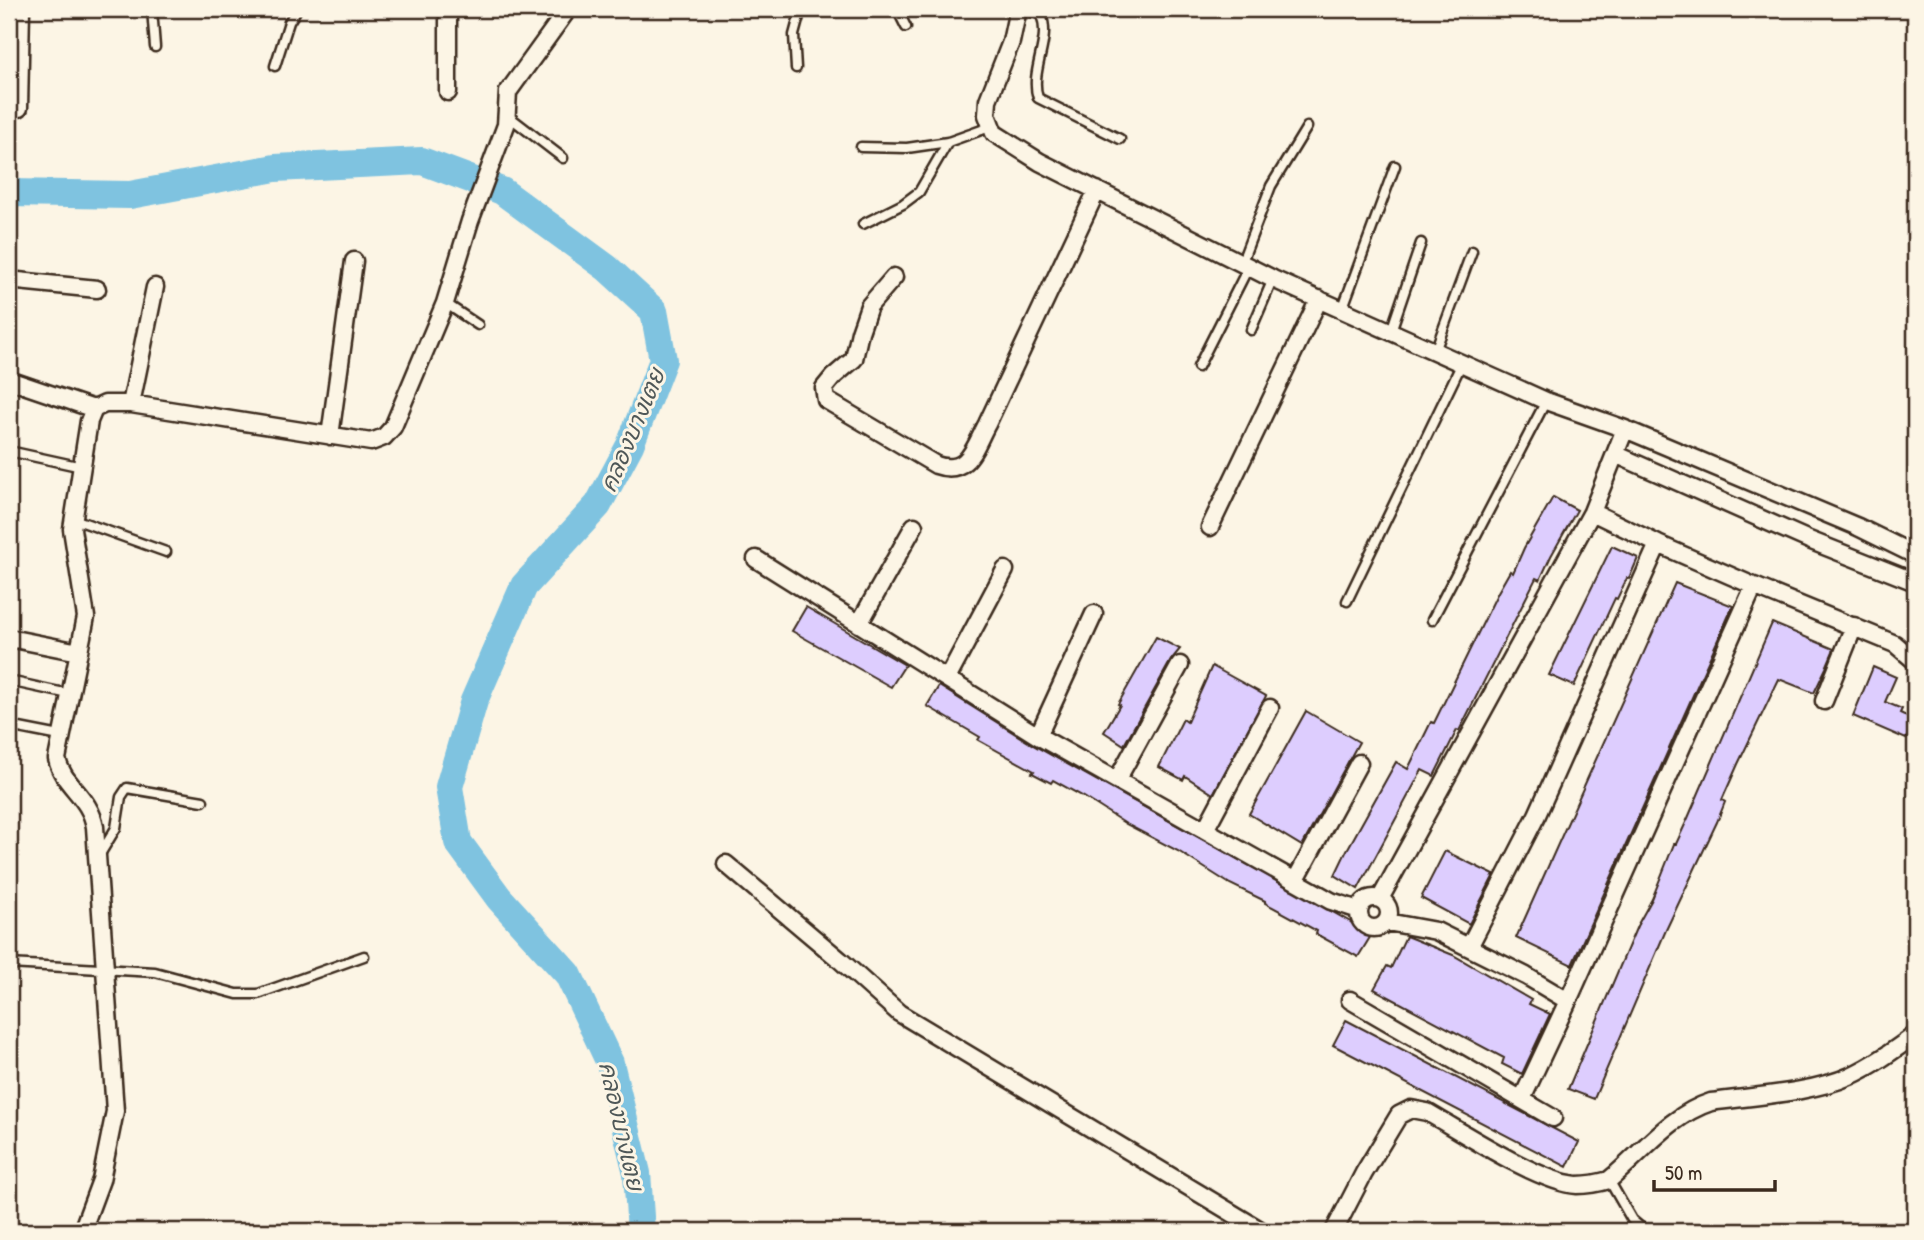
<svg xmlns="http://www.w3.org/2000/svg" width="1924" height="1240" font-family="'Patrick Hand','Playpen Sans Thai',sans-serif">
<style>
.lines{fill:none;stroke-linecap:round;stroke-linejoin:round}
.river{stroke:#7fc3e0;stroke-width:28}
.building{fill:#ddcdfe;stroke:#3b2a1e;stroke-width:2}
.service-casing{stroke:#3b2a1e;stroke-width:13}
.minor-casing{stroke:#3b2a1e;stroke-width:21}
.service{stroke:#fcf5e5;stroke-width:8}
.minor{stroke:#fcf5e5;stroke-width:16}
.labels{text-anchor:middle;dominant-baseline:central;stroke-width:6;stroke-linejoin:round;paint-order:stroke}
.water-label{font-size:23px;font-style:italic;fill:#4f5858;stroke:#fcf5e5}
</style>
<rect width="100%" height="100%" fill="#fcf5e5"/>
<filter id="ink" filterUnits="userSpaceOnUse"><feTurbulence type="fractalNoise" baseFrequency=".0143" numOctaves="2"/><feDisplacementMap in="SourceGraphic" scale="14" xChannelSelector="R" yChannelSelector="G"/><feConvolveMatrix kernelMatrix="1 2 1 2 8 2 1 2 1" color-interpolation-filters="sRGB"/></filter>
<g filter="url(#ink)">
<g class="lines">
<!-- river -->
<path class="river" d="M9 193 130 195 275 168 422 161 502 191 607 268 654 311 663 360 630 445 598 505 524 586 474 701 449 787 458 842 499 898 568 974 610 1063 637 1173 641 1231"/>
</g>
<!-- building -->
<path class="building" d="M1553 497 1577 510 1551 556 1540 580 1536 578 1459 731 1457 730 1434 776 1422 770 1358 889 1335 875 1347 850 1396 762 1408 769 1431 722 1434 723 1498 592 1510 571 1513 573 1524 548Z
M1612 546 1638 558 1629 579 1627 578 1617 599 1615 598 1574 686 1549 675Z
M1675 583 1733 606 1572 965 1516 938Z
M806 607 905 665 891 687 792 631Z
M1772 623 1834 649 1826 668 1814 693 1779 679 1738 764 1722 800 1725 802 1717 822 1666 930 1594 1099 1568 1089 1637 926 1652 899 1674 844H1676L1688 818Z
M1156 637 1180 649 1171 660 1124 745 1104 732 1120 705 1118 704Z
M1212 666 1266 696 1213 794 1185 776 1183 780 1159 767 1183 719 1187 722Z
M1873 667 1896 677 1885 702 1902 709 1900 713 1915 720 1906 739 1853 716Z
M939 686 1033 745 1372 934 1358 957 1316 934 1317 931 1265 903V901L1230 884 1178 851 1126 824 1084 797 1053 780 1051 783 1032 773 1034 771 978 740 980 737 927 706Z
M1306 711 1359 742 1302 846 1249 814Z
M1445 851 1494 875 1469 924 1421 898Z
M1406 936 1453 955 1531 1000 1529 1004 1550 1014 1522 1074 1502 1064 1504 1058 1374 989 1387 966 1391 968Z
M1346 1020 1579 1142 1567 1167 1333 1045Z"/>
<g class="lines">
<!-- service casing -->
<g class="service-casing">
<path id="service" d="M152 9 155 47
M897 9 906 27
M1026 9 1041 15C1052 40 1029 71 1038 98L1120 139
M275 66 289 22 297 9
M796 68 794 35 801 9
M507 115 563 158
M861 147 907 148 948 142 990 127
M863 224 903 204 919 192 948 142
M1241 264 1271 186 1307 127
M445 303 478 325
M1342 310 1395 166
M1251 330 1273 279
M1391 331 1421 243
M1435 351 1472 251
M1198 367 1248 268
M9 451 82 467
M74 519 166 552
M1347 601 1462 363
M1432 620 1546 401
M9 681 69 694
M9 726 60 736
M99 856 116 828 121 797 127 788 203 801
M9 964 155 972 237 994H258L364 956
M1609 1180 1632 1220 1645 1231"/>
</g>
<!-- minor casing -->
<g class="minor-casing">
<path id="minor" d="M448 9V92
M1018 9 1011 42 988 100 987 115 994 133 1040 162 1273 279 1546 401 1625 429 1858 527 1915 555
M19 108 21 9
M894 277 869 306 860 332 854 359 833 377 824 388 826 400 936 465C968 476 974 448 987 424L1097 190
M9 286 13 281H18L97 289
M9 380 94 409 105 404H131L371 442 384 437 393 427 445 303 470 221 506 125 508 92 568 9
M131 404 155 287
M330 436 354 261
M1615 454 1809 540 1915 582
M1592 512 1658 544 1754 586
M1210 527 1319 299
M756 559 1038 736 1331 901 1359 910
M859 624 914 526
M9 638 79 652
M947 679 1005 570
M1824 701 1854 626
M1038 736 1094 614
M1117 780 1180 665
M1205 830 1270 708
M726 864 840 960 899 1013 1262 1231
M1295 881 1359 763
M1359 913a15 15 0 1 1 30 0a15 15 0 1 1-30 0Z
M1380 899 1592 512 1625 429
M1387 922 1436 931 1526 976 1568 1001 1522 1099
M1469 947 1537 815 1658 544
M1350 1000 1553 1118
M1568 1001 1754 586 1895 644 1915 661
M82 1231 101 1180 115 1111 95 827C90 796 63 786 57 759L86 617 72 529 89 421 94 409
M1334 1231 1364 1173 1399 1115 1411 1109 1427 1112C1462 1132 1540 1183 1577 1185 1588 1185 1599 1183 1609 1180 1642 1153 1670 1115 1711 1102 1753 1096 1812 1093 1850 1076 1874 1065 1894 1050 1915 1035"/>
</g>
<!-- service -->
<use href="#service" class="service"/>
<!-- minor -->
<use href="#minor" class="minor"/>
</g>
</g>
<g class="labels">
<!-- water labels -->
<g class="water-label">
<text transform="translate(632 430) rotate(-67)">คลองบางเตย</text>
<text transform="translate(622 1126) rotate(77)">คลองบางเตย</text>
</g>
</g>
<!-- margin -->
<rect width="1924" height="1240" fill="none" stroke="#fcf5e5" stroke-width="35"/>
<rect x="18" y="18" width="1889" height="1205" fill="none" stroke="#3b2a1e" stroke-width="2.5" filter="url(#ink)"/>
<!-- scale -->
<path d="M1654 1180v10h121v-10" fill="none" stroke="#3b2a1e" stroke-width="3.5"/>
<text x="1665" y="1180" font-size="21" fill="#3b2a1e" stroke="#fcf5e5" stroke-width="5" paint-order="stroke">50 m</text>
</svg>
